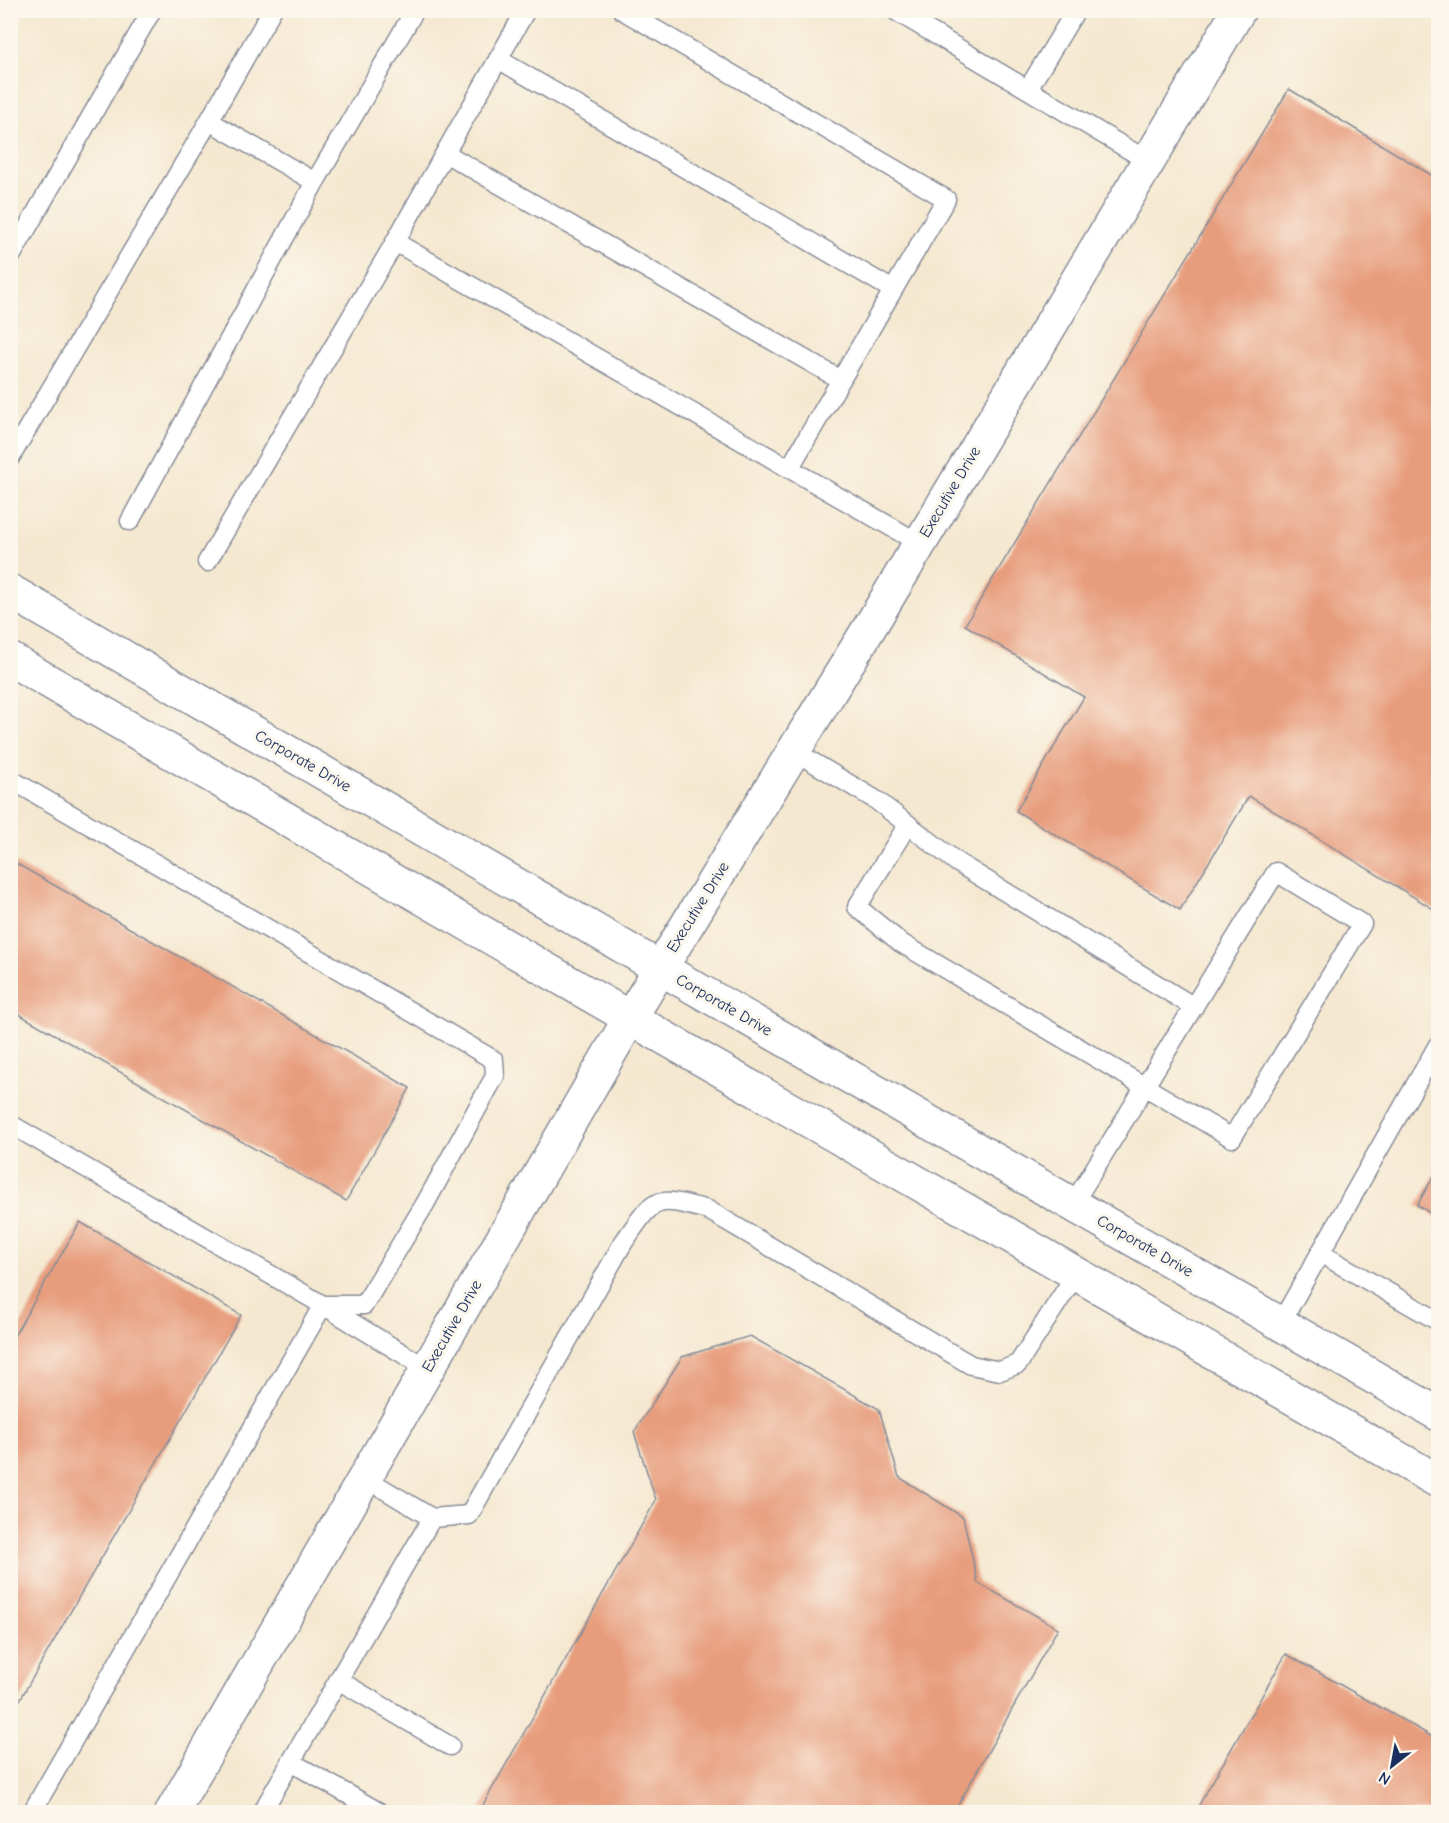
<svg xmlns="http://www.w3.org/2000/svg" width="1449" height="1823" font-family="'Comic Neue',sans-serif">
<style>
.building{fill:#e79c7c}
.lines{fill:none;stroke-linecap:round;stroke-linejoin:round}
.service-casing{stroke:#888c97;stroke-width:21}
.minor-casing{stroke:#888c97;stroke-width:36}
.tertiary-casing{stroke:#888c97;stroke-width:36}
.service{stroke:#fff;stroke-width:18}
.minor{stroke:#fff;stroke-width:33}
.tertiary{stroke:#fff;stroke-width:33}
.labels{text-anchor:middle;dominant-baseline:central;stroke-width:6;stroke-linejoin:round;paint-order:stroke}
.street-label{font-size:16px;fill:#1b2f5e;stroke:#fbf7ec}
</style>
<rect width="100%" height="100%" fill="#fbf7ec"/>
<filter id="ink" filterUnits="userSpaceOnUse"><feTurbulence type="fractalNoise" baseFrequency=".0167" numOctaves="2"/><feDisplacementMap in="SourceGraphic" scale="12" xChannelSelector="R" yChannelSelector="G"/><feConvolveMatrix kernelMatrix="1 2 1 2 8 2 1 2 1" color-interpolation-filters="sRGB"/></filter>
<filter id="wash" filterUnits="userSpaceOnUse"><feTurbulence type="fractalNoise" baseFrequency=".008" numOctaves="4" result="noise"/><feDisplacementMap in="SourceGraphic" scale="24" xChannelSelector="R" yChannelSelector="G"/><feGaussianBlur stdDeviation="1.35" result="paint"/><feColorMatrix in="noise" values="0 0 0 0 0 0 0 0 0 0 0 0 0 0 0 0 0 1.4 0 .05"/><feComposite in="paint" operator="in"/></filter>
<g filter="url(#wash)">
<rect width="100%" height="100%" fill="#f5e8d0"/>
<g id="blocks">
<!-- building -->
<path class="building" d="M1289 89 1438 179V912L1249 796 1180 910 1016 811 1084 697 965 625Z
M10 860 410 1088 346 1201 10 1009Z
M1438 1169V1218L1417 1205Z
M80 1222 241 1315 10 1717V1343Z
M750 1336 879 1409 899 1477 963 1517 978 1583 1058 1628 954 1812H479L656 1500 634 1432 682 1357Z
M1286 1654 1438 1740V1812H1195Z"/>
</g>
</g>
<g filter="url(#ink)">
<use href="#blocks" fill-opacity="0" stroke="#888c97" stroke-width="1.5"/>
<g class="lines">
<!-- service casing -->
<g class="service-casing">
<path id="service" d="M622 10 946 199 789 469
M894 10 1148 161
M498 59 893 290
M1028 89 1076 10
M445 153 526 10
M315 182 415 10
M395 242 445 153 841 380
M10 258 152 10
M10 458 209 121
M130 521 315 182 209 121 272 10
M207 562 395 242 919 543
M794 751 876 800 958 863 1194 1007
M10 779 494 1060 495 1076 425 1204 364 1305H323
M908 824 857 907 901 943 1232 1138 1362 924 1276 872C1208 983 1140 1094 1073 1204
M10 1124 323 1305 428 1369
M1320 1253 1438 1321
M1280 1324 1438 1045
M365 1478 432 1518 469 1515 623 1243C655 1197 653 1195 708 1210L971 1365 1000 1371 1018 1364 1076 1274
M338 1680 450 1746
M291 1762 379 1812
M32 1812 323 1305
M262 1812 432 1518"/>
</g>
<!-- minor casing -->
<g class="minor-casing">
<path id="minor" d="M172 1812 630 1018 874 620 1239 10"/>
</g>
<!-- tertiary casing -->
<g class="tertiary-casing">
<path id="tertiary" d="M10 591 660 968 1438 1414
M10 659 630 1018 1438 1481"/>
</g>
<!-- service -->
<use href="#service" class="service"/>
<!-- minor -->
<use href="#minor" class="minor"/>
<!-- tertiary -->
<use href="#tertiary" class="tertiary"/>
</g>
</g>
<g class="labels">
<!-- street labels -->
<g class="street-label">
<text transform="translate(950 492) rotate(-59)">Executive Drive</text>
<text transform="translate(303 761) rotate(30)">Corporate Drive</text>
<text transform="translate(698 907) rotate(-58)">Executive Drive</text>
<text transform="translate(724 1005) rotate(30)">Corporate Drive</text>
<text transform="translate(1145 1246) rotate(30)">Corporate Drive</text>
<text transform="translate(452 1326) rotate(-60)">Executive Drive</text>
</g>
</g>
<!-- margin -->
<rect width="1449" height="1823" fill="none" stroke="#fbf7ec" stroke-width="36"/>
<!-- north arrow -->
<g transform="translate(1392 1766) rotate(211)" stroke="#fbf7ec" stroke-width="4.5" paint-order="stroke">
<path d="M0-4.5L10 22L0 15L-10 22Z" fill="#1b2f5e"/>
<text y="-9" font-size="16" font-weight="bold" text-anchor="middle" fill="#1b2f5e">N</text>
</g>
</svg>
